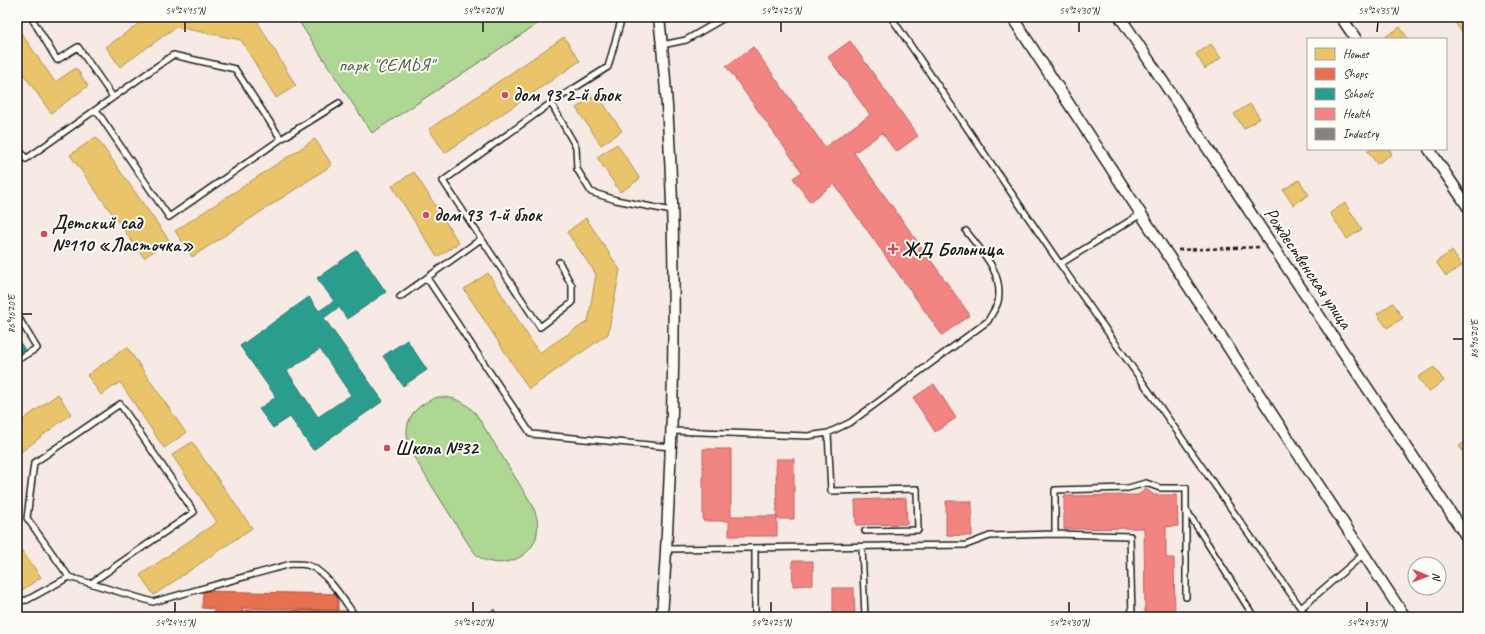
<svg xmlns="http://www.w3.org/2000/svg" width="1485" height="634" font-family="Caveat,sans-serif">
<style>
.green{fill:#afd794;stroke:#667a58}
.homes{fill:#e9c46a;stroke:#ac9253}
.shops{fill:#e76f51;stroke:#aa5641}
.schools{fill:#2a9d8f;stroke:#26766c;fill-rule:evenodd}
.health{fill:#f28482;stroke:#b26563}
.industry{fill:#8a817c;stroke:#69635f}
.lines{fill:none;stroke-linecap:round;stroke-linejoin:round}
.service-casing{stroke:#1c1c1c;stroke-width:8}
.minor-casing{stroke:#1c1c1c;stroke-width:13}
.path{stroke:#1c1c1c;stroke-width:2.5;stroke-dasharray:4 3;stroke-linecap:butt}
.service{stroke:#fdfcf7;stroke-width:5}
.minor{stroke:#fdfcf7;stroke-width:10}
.ticks{fill:none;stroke:#1c1c1c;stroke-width:1.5}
.poi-dot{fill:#d1495b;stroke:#fdfcf7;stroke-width:1.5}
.labels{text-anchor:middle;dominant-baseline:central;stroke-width:4;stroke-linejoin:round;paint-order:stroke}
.park-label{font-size:19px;fill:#4f5d46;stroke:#fdfcf7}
.poi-label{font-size:19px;font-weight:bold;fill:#1c1c1c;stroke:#fdfcf7;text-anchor:start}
.street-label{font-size:19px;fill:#1c1c1c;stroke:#fdfcf7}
.neatline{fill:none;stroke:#1c1c1c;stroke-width:1.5}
.ticks-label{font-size:10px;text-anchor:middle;fill:#1c1c1c}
</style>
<rect width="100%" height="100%" fill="#f7eae5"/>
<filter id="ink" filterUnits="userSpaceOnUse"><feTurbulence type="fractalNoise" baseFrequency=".025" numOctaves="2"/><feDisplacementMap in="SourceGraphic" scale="8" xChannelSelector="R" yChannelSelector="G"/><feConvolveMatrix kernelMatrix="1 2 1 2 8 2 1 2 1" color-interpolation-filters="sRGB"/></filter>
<g filter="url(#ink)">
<!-- green -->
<path class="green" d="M296 17H548L372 133Z
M438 397C454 397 465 401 476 414L533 506C536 515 539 522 537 533 534 558 500 571 479 557 475 554 472 549 469 545L412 454C400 425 410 407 438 397Z"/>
<!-- homes -->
<path class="homes" d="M148 17H240L257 21 296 86 276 98 241 40 176 27 120 67 106 47Z
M1460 17H1468V33L1464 36 1454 21Z
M17 27 55 82 76 68 88 86 51 113 17 65Z
M1400 27 1408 39H1385L1384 38Z
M564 37 580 61 445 153 429 129Z
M1211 44 1221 58 1205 69 1196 54Z
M597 94 622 131 601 145 576 108Z
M1250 104 1260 118 1244 129 1234 114Z
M96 137 169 240 144 258 70 155Z
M315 139 332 165 192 257 175 231Z
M617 144 640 179 620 192 597 157Z
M1389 149 1392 154 1377 164 1367 150Z
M414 172 459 243 437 257 392 186Z
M1299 180 1309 195 1293 205 1283 190Z
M1345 203 1362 229 1347 239 1330 213Z
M586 218 620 270 608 334 529 389 464 289 488 273 539 353 588 321 596 274 567 232Z
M1452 251 1462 266 1446 276 1436 262Z
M1393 303 1403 318 1387 328 1377 314Z
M127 347 186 433 164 448 120 382 101 395 87 375Z
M1434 367 1444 381 1428 392 1418 377Z
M58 394 71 414 17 455V424Z
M1468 440V458L1459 446Z
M192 442 252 528 154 595 140 575 217 522 172 455Z
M17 544 41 577 21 591 17 586Z"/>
<!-- shops -->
<path class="shops" d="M203 591 338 594V610L243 608V617H214V609L202 608Z
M245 610 347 611V617H245Z"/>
<!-- schools -->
<path class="schools" d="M357 250 386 292 347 319 339 307 324 318 383 401 313 450 290 417 273 428 259 409 276 397 240 346 309 297 319 311 334 301 317 278ZM320 349 351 395 318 417 287 371Z
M17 338 25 350 17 355Z
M407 340 427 370 403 386 383 356Z"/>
<!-- health -->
<path class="health" d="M850 41 918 136 896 152 882 133 854 153 970 315 942 335 834 184 810 202 793 178 802 172 726 66 753 47 825 147 870 115 828 57Z
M934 384 956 418 935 432 913 398Z
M703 449H731V516H777V536H729V521H703Z
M776 459H794V519H777Z
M1146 489 1154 495H1177L1178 526 1166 527V558H1174L1175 617H1145L1144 528 1064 529V496L1138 495Z
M906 498 907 524 856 525 855 500Z
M946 501H972V536L946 535Z
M792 561H813V585L793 586Z
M833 588H854L855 617H833Z"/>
<!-- industry -->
<path class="industry" d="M494 609 498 617H482Z"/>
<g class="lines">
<!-- service casing -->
<g class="service-casing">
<path id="service" d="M31 17 57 60 78 47 113 97
M891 17 1060 264 1141 214
M662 45 686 40 726 17
M551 103 576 147 577 169 591 192 616 200 672 211
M281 139 339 103
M17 146 26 159 173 55 235 69 281 139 169 217 96 110
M559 262 572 286V303L540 327 443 181 551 103 608 67 622 17
M1060 264 1307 617
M427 278 531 434 671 447
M400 297 481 239
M17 315 37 348 17 360
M672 431 808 436 828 433 851 422 988 321C991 315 996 308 998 302 1004 273 982 252 966 231
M828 433 831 491 917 489 918 530 865 531
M1187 511 1254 617
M1055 534 1130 536 1132 617
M862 547 865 617
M666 549 966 545 990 536 1055 534V490L1128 488 1146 483 1160 488H1186V597
M755 549V617
M69 577 27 518 34 463 120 404 194 512 91 583
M17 601 27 600 69 577 153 602 291 564C296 564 302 564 307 565 326 570 345 602 356 617
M1301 608 1364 554
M463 617 468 615 470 617"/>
</g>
<!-- minor casing -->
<g class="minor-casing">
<path id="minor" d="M659 17C681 217 675 417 662 617
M1012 17 1405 617
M1120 17 1468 539
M1341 17 1356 39
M1429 149 1468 207"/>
</g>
<!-- path -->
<path class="path" d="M1178 250 1261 247
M1288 617 1294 613"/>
<!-- service -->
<use href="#service" class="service"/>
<!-- minor -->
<use href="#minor" class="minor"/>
</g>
</g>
<!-- ticks -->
<path class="ticks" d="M185 32V22M483 32V22M781 32V22M1079 32V22M1377 32 1378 22M22 314H32M1453 339H1463M175 612V602M473 612V602M771 612V602M1069 612V602M1367 612V602"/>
<!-- markers -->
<g class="poi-dot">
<circle cx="505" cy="95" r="4"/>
<circle cx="426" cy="215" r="4"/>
<circle cx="44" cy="234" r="4"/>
<path d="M891 243h4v4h4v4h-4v4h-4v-4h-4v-4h4z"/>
<circle cx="387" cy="448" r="4"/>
</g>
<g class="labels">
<!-- park labels -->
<g class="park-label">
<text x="386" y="65">парк "СЕМЬЯ"</text>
</g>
<!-- poi labels -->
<g class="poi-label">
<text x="513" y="95">дом 93 2-й блок</text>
<text x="434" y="215">дом 93 1-й блок</text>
<text x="52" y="223">Детский сад<tspan x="52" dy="22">№110 «Ласточка»</tspan></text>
<text x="902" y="249">ЖД Больница</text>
<text x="395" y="448">Школа №32</text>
</g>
<!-- street labels -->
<g class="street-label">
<text transform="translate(1308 268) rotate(56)">Рождественская улица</text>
</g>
</g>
<!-- margin -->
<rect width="1485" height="634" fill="none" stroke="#fdfcf7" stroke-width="44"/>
<!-- legend -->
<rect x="1307" y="38" width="140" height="112" fill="#fdfcf7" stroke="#a3a29f"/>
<rect x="1315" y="48" width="20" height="12" fill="#e9c46a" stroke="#a3a29f"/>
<text x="1343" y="58" font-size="12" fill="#1c1c1c">Homes</text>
<rect x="1315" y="68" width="20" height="12" fill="#e76f51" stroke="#a3a29f"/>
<text x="1343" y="78" font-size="12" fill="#1c1c1c">Shops</text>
<rect x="1315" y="88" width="20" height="12" fill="#2a9d8f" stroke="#a3a29f"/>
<text x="1343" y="98" font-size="12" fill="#1c1c1c">Schools</text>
<rect x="1315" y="108" width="20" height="12" fill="#f28482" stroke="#a3a29f"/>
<text x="1343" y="118" font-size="12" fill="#1c1c1c">Health</text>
<rect x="1315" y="128" width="20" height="12" fill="#8a817c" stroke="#a3a29f"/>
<text x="1343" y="138" font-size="12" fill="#1c1c1c">Industry</text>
<!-- north arrow -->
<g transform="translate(1427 576) rotate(91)"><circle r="19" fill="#fdfcf7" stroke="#a3a29f"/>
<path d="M0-3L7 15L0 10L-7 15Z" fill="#d1495b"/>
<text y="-6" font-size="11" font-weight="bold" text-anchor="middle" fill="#1c1c1c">N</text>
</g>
<rect x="22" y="22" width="1441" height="590" class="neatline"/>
<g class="ticks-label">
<text x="185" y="14">54°24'15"N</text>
<text x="483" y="14">54°24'20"N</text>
<text x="781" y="14">54°24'25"N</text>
<text x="1079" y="14">54°24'30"N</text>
<text x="1378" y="14">54°24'35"N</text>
<text transform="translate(11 314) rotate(-90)" y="4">86°16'20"E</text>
<text transform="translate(1474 339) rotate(-90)" y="4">86°16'20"E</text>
<text x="175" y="626">54°24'15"N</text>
<text x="473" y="626">54°24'20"N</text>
<text x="771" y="626">54°24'25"N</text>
<text x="1069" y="626">54°24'30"N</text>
<text x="1367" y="626">54°24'35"N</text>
</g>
</svg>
